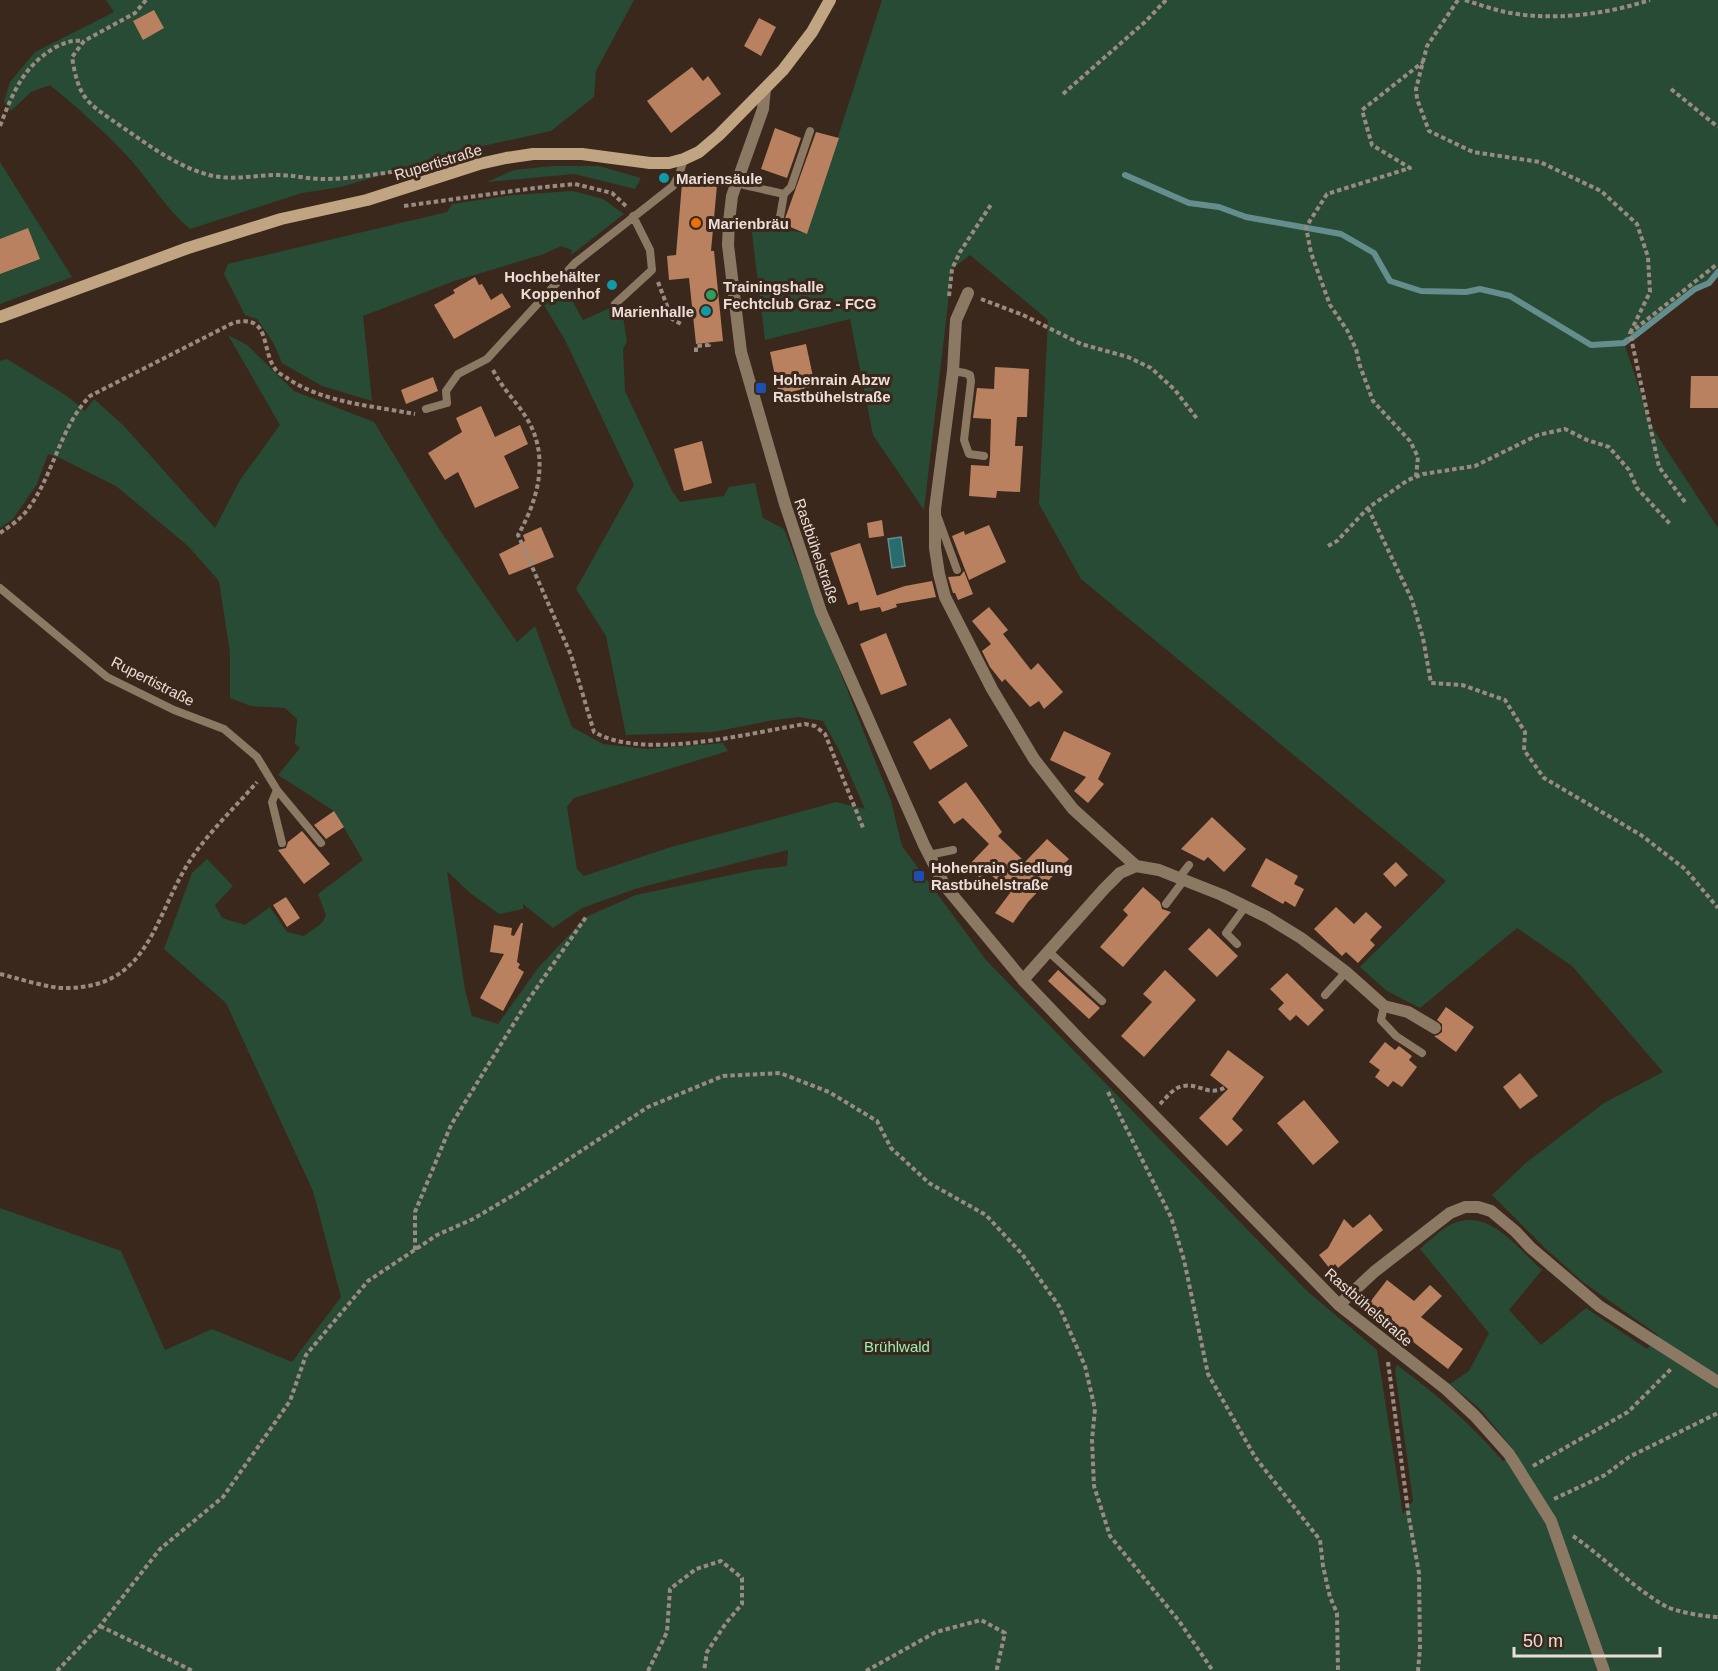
<svg xmlns="http://www.w3.org/2000/svg" width="1718" height="1671" font-family="Helvetica,sans-serif">
<style>
.green{fill:#274b34;fill-rule:evenodd}
.water{fill:#286c6d;stroke:#638e8d;stroke-width:1.5}
.lines{fill:none;stroke-linecap:round;stroke-linejoin:round}
.stream{stroke:#638e8d;stroke-width:6}
.building{fill:#b9815f}
.path{stroke:#9a8a81;stroke-width:4;stroke-dasharray:4.5 3;stroke-linecap:butt}
.lane{stroke:#8b7964;stroke-width:8}
.street{stroke:#8b7964;stroke-width:12}
.secondary{stroke:#c1a482;stroke-width:12}
.culture-dot{fill:#0f9aa8;stroke:#3b281c;stroke-width:2}
.food-dot{fill:#e8710a;stroke:#3b281c;stroke-width:2}
.leisure-dot{fill:#2e9e5b;stroke:#3b281c;stroke-width:2}
.transit-dot{fill:#1a4fb4;stroke:#3b281c;stroke-width:2}
.labels{text-anchor:middle;dominant-baseline:central;stroke-width:6;stroke-linejoin:round;paint-order:stroke}
.street-label{font-size:15px;fill:#ecded7;stroke:#3b281c}
.poi-label{font-size:15px;font-weight:bold;fill:#ecded7;stroke:#3b281c;text-anchor:start}
.park-label{font-size:15px;fill:#9af0b8;stroke:#3b281c}
</style>
<rect width="100%" height="100%" fill="#3b281c"/>
<!-- green -->
<path class="green" d="M106 0H634L596 71 594 97 551 131 465 150 341 187 302 193 190 229C166 209 150 181 129 158 105 132 78 108 50 85L31 92 11 111 4 101 10 82 35 52 114 12Z
M882 0H1718V272L1709 283 1695 289 1624 343 1653 429 1718 528V1671H0V1208L121 1251 165 1350 212 1329 292 1362 341 1297 313 1191 226 1003 164 949 192 873 207 859 233 886 215 905 222 918 245 925 270 907 287 932 304 936 322 923 326 915 318 894 363 860 334 811 278 775 300 748 295 744 297 719 285 708 251 706 230 698V652L219 581 188 546 116 486 62 459 48 454 37 484 13 519 0 528V361L7 359 67 396 85 411 94 399 124 426 215 528 240 480 280 425 228 335 247 345 294 391 374 422 439 529 517 642 535 626 572 727 603 744 648 749 723 743 728 751 574 798 567 807 577 869 584 876 671 847 836 802 865 809 840 752 823 721 799 717 774 720 713 732 626 735 606 636 576 589 634 485 565 340 544 305 565 288 583 320 610 308 623 317 627 342 623 349 625 391 672 491 680 502 724 496 729 487 755 483 763 518 784 529 891 801 902 846 986 960 1308 1292 1377 1350 1403 1514 1413 1501 1395 1370 1397 1365C1436 1394 1471 1424 1503 1461L1517 1454 1480 1409 1450 1384 1469 1371 1489 1333 1420 1249C1428 1242 1436 1234 1445 1228 1485 1202 1515 1246 1542 1270L1509 1310 1541 1345 1586 1308 1647 1349 1658 1335 1583 1282 1546 1249 1492 1195 1527 1162 1604 1103 1663 1072 1572 966 1517 928 1420 1008 1387 991 1360 967 1446 881 1081 579 1039 504 1048 320 970 255 952 269 924 510 873 435 850 319 765 340 751 225 807 233ZM788 850 787 866 754 870 636 895 586 917 538 968 498 1024 472 1016 465 990 447 871 470 893 499 914 523 909V904L553 928 582 908 638 888Z
M0 162 72 277 0 304Z
M552 166H599L641 178 635 189 574 174 487 182 514 170Z
M573 191 603 199 624 214 571 255 572 250 561 246 544 254 454 281 363 316 372 401 322 386 282 363 274 344 257 319 245 315 224 274 228 264 447 212 452 204 514 195Z"/>
<!-- water -->
<path class="water" d="M901 537 905 566 892 568 888 539Z"/>
<g class="lines">
<!-- stream -->
<path class="stream" d="M1125 175 1189 203 1219 207 1246 217 1341 234 1374 253 1390 281 1421 291 1466 292 1480 289 1510 296 1591 345 1624 343 1628 340
M1632 338 1695 289 1709 283 1718 272"/>
</g>
<!-- building -->
<path class="building" d="M154 10 164 28 143 40 133 21Z
M759 18 776 27 761 56 744 46Z
M692 67 703 81 708 76 721 94 671 133 647 101Z
M775 128 801 138 787 178 761 169Z
M816 132 839 138 807 234 783 224Z
M682 183 717 185 711 251H714L723 341 696 344 689 278 669 280 667 256 676 255Z
M28 228 40 259 0 274V239Z
M475 277 479 285 482 284 491 300 502 293 511 307 454 339 434 305 455 293 453 290Z
M806 344 815 386 779 395 770 352Z
M995 367 1029 369 1027 417H1017L1015 446H1023L1020 492 997 491 996 498 969 496 971 465 989 466 990 456 991 419 973 418 977 388 994 389Z
M1691 376H1718V408H1690Z
M433 377 438 391 406 404 401 390Z
M481 406 495 437 520 425 528 444 504 456 519 488 475 508 458 472 445 480 428 453 462 432 456 418Z
M702 441 712 483 684 491 674 449Z
M882 520 884 536 869 538 867 523Z
M989 525 1006 562 969 580 952 536 964 531 965 535Z
M541 527 554 557 509 575 499 554 525 541 523 535Z
M860 543 877 596 848 605 830 553Z
M964 571 973 594 958 600 955 593H953L948 577 960 576Z
M932 581 936 597 896 604 897 607 882 612 880 607 860 611 858 602 905 586Z
M989 607 1008 630 1003 634 1031 670 1038 663 1063 692 1044 709 1039 701 1030 707 1005 679 1002 682 990 667 982 651 991 644 972 621Z
M886 633 907 685 881 695 860 644Z
M950 718 968 746 930 770 913 742Z
M1064 731 1111 753 1098 779 1104 784 1088 803 1074 791 1086 777 1050 760Z
M966 782 1002 832 998 836 1025 862 1047 839 1069 859 1028 902 1013 923 995 913 1010 893 987 871 980 878 968 866 989 844 963 818 954 824 938 802Z
M334 811 344 827 326 839 314 825Z
M1212 817 1246 849 1224 872 1208 857 1204 861 1181 849Z
M302 831 330 864 304 884 278 850 286 848 288 842Z
M1266 858 1298 876 1294 884 1304 889 1295 907 1285 901 1283 904 1251 886Z
M1396 862 1408 875 1395 887 1383 874Z
M1143 887 1160 902 1162 909 1171 912 1123 967 1100 947 1128 915 1123 910Z
M286 897 300 918 287 927 273 905Z
M1336 907 1354 924 1366 912 1382 927 1370 940 1375 945 1358 963 1346 952 1342 956 1314 929Z
M521 923H523L517 962 520 964 518 968 524 972 503 1011 480 998 504 954 490 952 494 925 512 928 511 935 514 936Z
M1209 928 1238 956 1217 977 1188 949Z
M1058 970 1100 1008 1089 1019 1048 981Z
M1165 970 1196 1000 1144 1057 1121 1036 1152 1002 1143 994Z
M1287 973 1324 1010 1308 1026 1296 1015 1290 1021 1278 1009 1284 1003 1270 989Z
M1446 1007 1474 1027 1456 1052 1434 1036 1438 1035 1442 1032V1024L1437 1020Z
M1385 1042 1395 1050 1399 1046 1412 1056 1409 1060 1417 1067 1402 1087 1393 1081 1388 1087 1375 1077 1380 1070 1369 1062Z
M1228 1050 1264 1077 1232 1119 1243 1130 1227 1146 1199 1118 1228 1089 1210 1075Z
M1520 1073 1538 1096 1520 1109 1503 1087Z
M1304 1100 1339 1142 1313 1165 1277 1123Z
M1370 1214 1383 1230 1338 1268 1335 1264 1330 1269 1319 1255 1328 1248 1344 1219 1353 1228Z
M1387 1280 1414 1301 1430 1285 1442 1296 1421 1317 1463 1349 1448 1369 1367 1306Z"/>
<g class="lines">
<!-- path -->
<path class="path" d="M146 0 135 13 84 41 72 57C79 101 88 103 122 127 150 146 176 166 209 175 231 181 256 175 278 175 293 175 308 179 323 179 350 179 378 174 404 170
M1458 0 1427 46 1416 89 1417 99 1429 131 1473 152 1540 162 1601 191 1637 224 1648 257 1650 292 1630 333
M1465 0C1477 4 1489 8 1501 11 1548 22 1604 15 1650 0
M1671 89 1718 127
M1063 94 1146 21 1166 0
M0 126C13 92 24 65 56 47 67 42 71 40 83 41
M689 182 720 184
M404 206 535 188 575 184 612 193 626 206
M658 282 672 319 681 324
M949 296 952 269 960 252 992 203
M981 299 1023 315 1081 344 1128 357 1151 368 1175 390 1198 420
M696 352V346L709 345V343
M493 370C503 390 520 405 530 424 549 461 537 502 518 535L571 655 594 732C644 761 749 733 805 724L815 726 825 734 864 830
M1416 477 1418 457 1410 441 1373 401 1360 366 1356 349 1347 330 1330 305 1311 253 1306 227 1327 194 1410 168 1372 145 1362 110 1423 62
M1685 502 1659 467 1630 333 1716 265H1718
M1368 508 1412 600 1423 638 1431 683 1462 685 1505 700 1525 732 1524 750 1544 778 1641 835 1685 869 1718 908
M0 533C10 526 21 519 28 509 54 474 60 427 90 396L233 323C272 313 260 350 276 370 278 373 284 376 287 378 323 403 374 406 415 414
M1328 546 1337 541 1368 508 1408 480 1423 474 1475 466 1538 435 1565 429 1587 440 1609 447 1629 470 1637 488 1671 525
M0 974C17 978 51 989 67 988 143 987 152 929 182 874 200 840 232 811 257 782
M1108 1092 1171 1217 1184 1260 1208 1374 1255 1457 1320 1540 1323 1566 1330 1597 1337 1613 1338 1671
M1160 1104C1167 1097 1173 1088 1183 1086 1200 1083 1208 1097 1226 1087
M415 1250V1212L451 1125 529 999 586 917
M1388 1362 1409 1518 1419 1573 1420 1648 1418 1671
M1533 1466 1628 1412 1671 1369
M1554 1499 1605 1475 1629 1457 1718 1413
M1573 1536C1605 1558 1633 1588 1667 1607 1678 1612 1706 1617 1718 1617
M100 1626 193 1671
M57 1671 100 1626 160 1549 223 1497 290 1401 306 1355 368 1281 437 1235 473 1219 517 1193 648 1107 723 1076 780 1073 829 1092 877 1121 891 1148 929 1183 986 1215 1022 1254 1059 1306 1085 1366 1095 1409 1092 1440 1094 1486 1110 1536 1179 1621 1213 1671
M648 1671 667 1632 670 1589 696 1569 721 1561 742 1578V1604L726 1623 707 1652 704 1671
M866 1671 936 1632 981 1620 1005 1633 997 1668 998 1671"/>
<!-- lane -->
<path class="lane" d="M736 181 744 185 784 194 791 187 810 131
M780 217 784 194
M615 304 652 270 650 250 633 216
M953 371 965 373 970 375 971 381 964 440 969 454 984 456
M426 409 447 403 446 391 458 374 487 359 575 263 673 186 679 175 684 159
M937 515 957 570
M0 588 107 677 174 710 224 729 257 757 277 790 272 802 282 843
M277 790 321 843
M929 855 953 850
M1179 878 1189 865
M1166 904 1184 880
M1237 944 1226 933 1245 907
M1048 951 1102 1001
M1325 995 1346 972
M1384 1006 1381 1020 1396 1036 1422 1053"/>
<!-- street -->
<path class="street" d="M765 89 763 109 732 196 729 222 728 245 741 352 785 504 821 612 924 845 945 886 1023 980 1081 1041 1339 1305 1446 1389 1475 1416 1509 1454 1551 1521 1604 1671
M968 293 956 320 953 371 935 509V548L939 574 945 597 992 689 1034 759 1073 809 1136 866
M1023 980 1104 889 1120 873 1136 866 1159 870 1179 878 1222 895 1267 917 1301 938 1346 972 1384 1006 1408 1012 1435 1028
M1339 1305 1374 1272 1450 1213 1465 1207H1478L1491 1211 1515 1231 1531 1248 1599 1306 1718 1382"/>
<!-- secondary -->
<path class="secondary" d="M0 317 188 248 281 219 367 200 479 164 506 158 533 154H582L650 163H669L684 159 699 152 719 135 783 70 812 32 830 0"/>
</g>
<!-- markers -->
<g class="culture-dot">
<circle cx="664" cy="178" r="6"/>
<circle cx="612" cy="285" r="6"/>
<circle cx="706" cy="311" r="6"/>
</g>
<circle class="food-dot" cx="696" cy="223" r="6"/>
<circle class="leisure-dot" cx="711" cy="295" r="6"/>
<g class="transit-dot">
<rect x="755" y="382" width="12" height="12" rx="3"/>
<rect x="913" y="870" width="12" height="12" rx="3"/>
</g>
<g class="labels">
<!-- street labels -->
<g class="street-label">
<text transform="translate(438 162) rotate(-17)">Rupertistraße</text>
<text transform="translate(817 551) rotate(71)">Rastbühelstraße</text>
<text transform="translate(153 681) rotate(27)">Rupertistraße</text>
<text transform="translate(1369 1307) rotate(41)">Rastbühelstraße</text>
</g>
<!-- poi labels -->
<g class="poi-label">
<text x="676" y="178">Mariensäule</text>
<text x="708" y="223">Marienbräu</text>
<text x="600" y="276" text-anchor="end">Hochbehälter<tspan x="600" dy="17">Koppenhof</tspan></text>
<text x="723" y="286">Trainingshalle<tspan x="723" dy="17">Fechtclub Graz - FCG</tspan></text>
<text x="694" y="311" text-anchor="end">Marienhalle</text>
<text x="773" y="379">Hohenrain Abzw<tspan x="773" dy="17">Rastbühelstraße</tspan></text>
<text x="931" y="867">Hohenrain Siedlung<tspan x="931" dy="17">Rastbühelstraße</tspan></text>
</g>
<!-- park labels -->
<g class="park-label">
<text x="897" y="1346">Brühlwald</text>
</g>
</g>
<!-- scale -->
<path d="M1514 1647v9h146v-9" fill="none" stroke="#ecded7" stroke-width="3"/>
<text x="1523" y="1647" font-size="18" fill="#ecded7" stroke="#3b281c" stroke-width="4.5" paint-order="stroke">50 m</text>
</svg>
